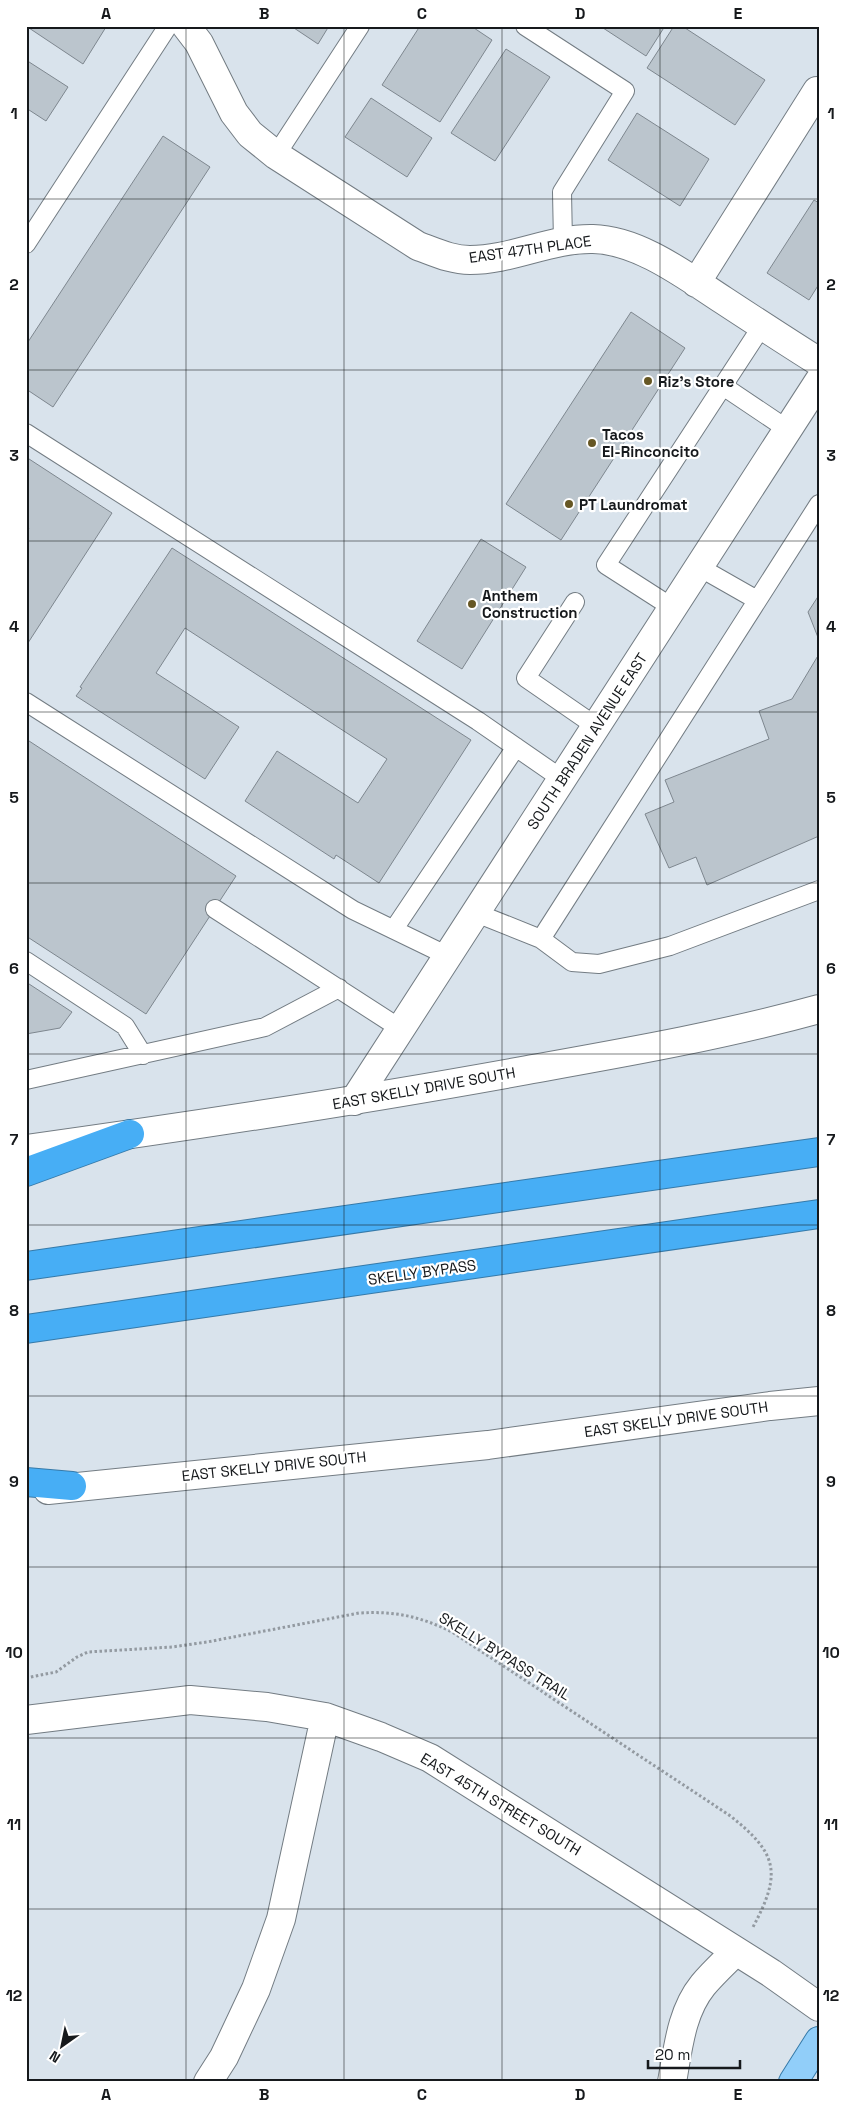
<svg xmlns="http://www.w3.org/2000/svg" width="845" height="2108" font-family="'Space Grotesk',sans-serif">
<style>
.building{fill:#bbc5cd;stroke:#7e878f}
.lines{fill:none;stroke-linecap:round;stroke-linejoin:round}
.service-casing{stroke:#737c83;stroke-width:20}
.minor-casing{stroke:#737c83;stroke-width:30}
.secondary-casing{stroke:#737c83;stroke-width:30}
.primary-casing{stroke:#367aa9;stroke-width:30}
.motorway-casing{stroke:#367aa9;stroke-width:30}
.path{stroke:#939aa1;stroke-width:3;stroke-dasharray:2.5 2.5;stroke-linecap:butt}
.service{stroke:#fff;stroke-width:18}
.minor{stroke:#fff;stroke-width:28}
.secondary{stroke:#fff;stroke-width:28}
.primary{stroke:#91cef9;stroke-width:28}
.motorway{stroke:#47aef5;stroke-width:28}
.grid{fill:none;stroke:#16191c;stroke-width:1;stroke-opacity:0.55}
.poi-dot{fill:#665724;stroke:#fff;stroke-width:2}
.labels{text-anchor:middle;dominant-baseline:central;stroke-width:4.5;stroke-linejoin:round;paint-order:stroke}
.street-label{font-size:15px;fill:#16191c;stroke:#fff}
.poi-label{font-size:15px;font-weight:bold;fill:#16191c;stroke:#fff;text-anchor:start}
.neatline{fill:none;stroke:#16191c;stroke-width:2}
.grid-label{font-size:16px;text-anchor:middle;font-weight:bold;fill:#16191c}
</style>
<rect width="100%" height="100%" fill="#d9e3ec"/>
<!-- building -->
<path class="building" d="M26 26H106V27L83 64Z
M291 26H329L318 44Z
M420 26H471L492 40 440 122 382 85Z
M600 26H665L646 56Z
M674 26H682L765 80 735 125 647 68Z
M506 49 550 77 495 161 451 133Z
M26 60 68 87 46 121 26 108Z
M371 98 432 138 407 177 345 137Z
M637 113 709 159 680 206 608 160Z
M163 136 210 167 53 407 26 389V345Z
M814 200 819 203V284L809 300 767 273Z
M631 312 685 348 561 540 506 504Z
M26 457 112 513 26 646V533L29 528 26 526Z
M481 539 526 567 462 669 417 641Z
M172 548 471 740 379 883 336 855 334 859 245 801 277 751 358 803 387 759 185 628 156 673 239 727 205 779 76 696 82 688 80 687Z
M819 595V640L808 612Z
M819 654V836L707 885 696 857 669 868 645 814 674 802 665 780 769 739 759 711 792 699Z
M26 739 236 876 146 1014 26 936Z
M26 982 72 1012 60 1028 26 1034Z"/>
<g class="lines">
<!-- service casing -->
<g class="service-casing">
<path id="service" d="M525 26 625 91 562 192 563 242
M276 155 360 26
M26 244 168 26
M723 386 787 429
M26 433 478 721 562 779
M699 567 757 600
M575 602 526 678 597 727
M673 608 606 565 762 326
M26 702 353 910 448 956
M215 909 401 1029
M476 913 541 939 572 962 599 964 670 946 819 890
M394 929 516 747
M541 939 819 504
M26 961 125 1026 143 1055
M26 1080 265 1027 339 988"/>
</g>
<!-- minor casing -->
<g class="minor-casing">
<path id="minor" d="M186 26 199 43 234 113 250 134 276 155 418 246C435 252 451 260 470 260 512 260 551 238 593 239 639 240 686 276 723 300 755 321 787 342 819 362
M696 283 817 91
M354 1101 819 381
M26 1720 190 1700 267 1707 325 1717 381 1737 430 1758 771 1973 819 2007
M208 2082 224 2057 256 1989 281 1919 325 1717
M672 2082C678 2049 681 2012 703 1985 713 1973 725 1962 736 1951"/>
</g>
<!-- secondary casing -->
<g class="secondary-casing">
<path id="secondary" d="M26 1149C192 1126 357 1101 522 1071 622 1053 721 1036 819 1009
M48 1490 488 1445 770 1406 819 1401"/>
</g>
<!-- primary casing -->
<g class="primary-casing">
<path id="primary" d="M793 2082 819 2041"/>
</g>
<!-- motorway casing -->
<g class="motorway-casing">
<path id="motorway" d="M26 1172 130 1134
M26 1266 819 1152
M26 1329 819 1214
M26 1482 72 1486"/>
</g>
<!-- path -->
<path class="path" d="M26 1678 56 1672 77 1657 88 1652 172 1647 207 1642 359 1613C395 1611 419 1616 452 1632L729 1815C778 1853 782 1873 753 1927"/>
<!-- service -->
<use href="#service" class="service"/>
<!-- minor -->
<use href="#minor" class="minor"/>
<!-- secondary -->
<use href="#secondary" class="secondary"/>
<!-- primary -->
<use href="#primary" class="primary"/>
<!-- motorway -->
<use href="#motorway" class="motorway"/>
</g>
<!-- grid -->
<path class="grid" d="M186 26V2082M344 26V2082M502 26V2082M660 26V2082M26 199H819M26 370H819M26 541H819M26 712H819M26 883H819M26 1054H819M26 1225H819M26 1396H819M26 1567H819M26 1738H819M26 1909H819"/>
<!-- markers -->
<g class="poi-dot">
<circle cx="648" cy="381" r="5"/>
<circle cx="592" cy="443" r="5"/>
<circle cx="569" cy="504" r="5"/>
<circle cx="472" cy="604" r="5"/>
</g>
<g class="labels">
<!-- street labels -->
<g class="street-label">
<text transform="translate(530 249) rotate(-8)">EAST 47TH PLACE</text>
<text transform="translate(587 741) rotate(-57)">SOUTH BRADEN AVENUE EAST</text>
<text transform="translate(424 1088) rotate(-10)">EAST SKELLY DRIVE SOUTH</text>
<text transform="translate(422 1272) rotate(-8)">SKELLY BYPASS</text>
<text transform="translate(676 1419) rotate(-8)">EAST SKELLY DRIVE SOUTH</text>
<text transform="translate(274 1466) rotate(-6)">EAST SKELLY DRIVE SOUTH</text>
<text transform="translate(505 1656) rotate(32)">SKELLY BYPASS TRAIL</text>
<text transform="translate(501 1804) rotate(31)">EAST 45TH STREET SOUTH</text>
</g>
<!-- poi labels -->
<g class="poi-label">
<text x="658" y="381">Riz's Store</text>
<text x="602" y="434">Tacos<tspan x="602" dy="17">El-Rinconcito</tspan></text>
<text x="579" y="504">PT Laundromat</text>
<text x="482" y="595">Anthem<tspan x="482" dy="17">Construction</tspan></text>
</g>
</g>
<!-- border -->
<rect width="845" height="2108" fill="none" stroke="#ffffff" stroke-width="55"/>
<!-- north arrow -->
<g transform="translate(62 2046) rotate(213)" stroke="#ffffff" stroke-width="4" paint-order="stroke">
<path d="M0-4L9 19L0 12L-9 19Z" fill="#16191c"/>
<text y="-8" font-size="14" font-weight="bold" text-anchor="middle" fill="#16191c">N</text>
</g>
<!-- scale -->
<path d="M648 2060v8h92v-8" fill="none" stroke="#16191c" stroke-width="2.5"/>
<text x="655" y="2060" font-size="15" fill="#16191c" stroke="#ffffff" stroke-width="4" paint-order="stroke">20 m</text>
<rect x="28" y="28" width="790" height="2052" class="neatline"/>
<g class="grid-label">
<text x="106" y="19">A</text>
<text x="264" y="19">B</text>
<text x="422" y="19">C</text>
<text x="580" y="19">D</text>
<text x="738" y="19">E</text>
<text x="14" y="119">1</text>
<text x="831" y="119">1</text>
<text x="14" y="290">2</text>
<text x="831" y="290">2</text>
<text x="14" y="461">3</text>
<text x="831" y="461">3</text>
<text x="14" y="632">4</text>
<text x="831" y="632">4</text>
<text x="14" y="803">5</text>
<text x="831" y="803">5</text>
<text x="14" y="974">6</text>
<text x="831" y="974">6</text>
<text x="14" y="1145">7</text>
<text x="831" y="1145">7</text>
<text x="14" y="1316">8</text>
<text x="831" y="1316">8</text>
<text x="14" y="1487">9</text>
<text x="831" y="1487">9</text>
<text x="14" y="1658">10</text>
<text x="831" y="1658">10</text>
<text x="14" y="1830">11</text>
<text x="831" y="1830">11</text>
<text x="14" y="2001">12</text>
<text x="831" y="2001">12</text>
<text x="106" y="2100">A</text>
<text x="264" y="2100">B</text>
<text x="422" y="2100">C</text>
<text x="580" y="2100">D</text>
<text x="738" y="2100">E</text>
</g>
</svg>
